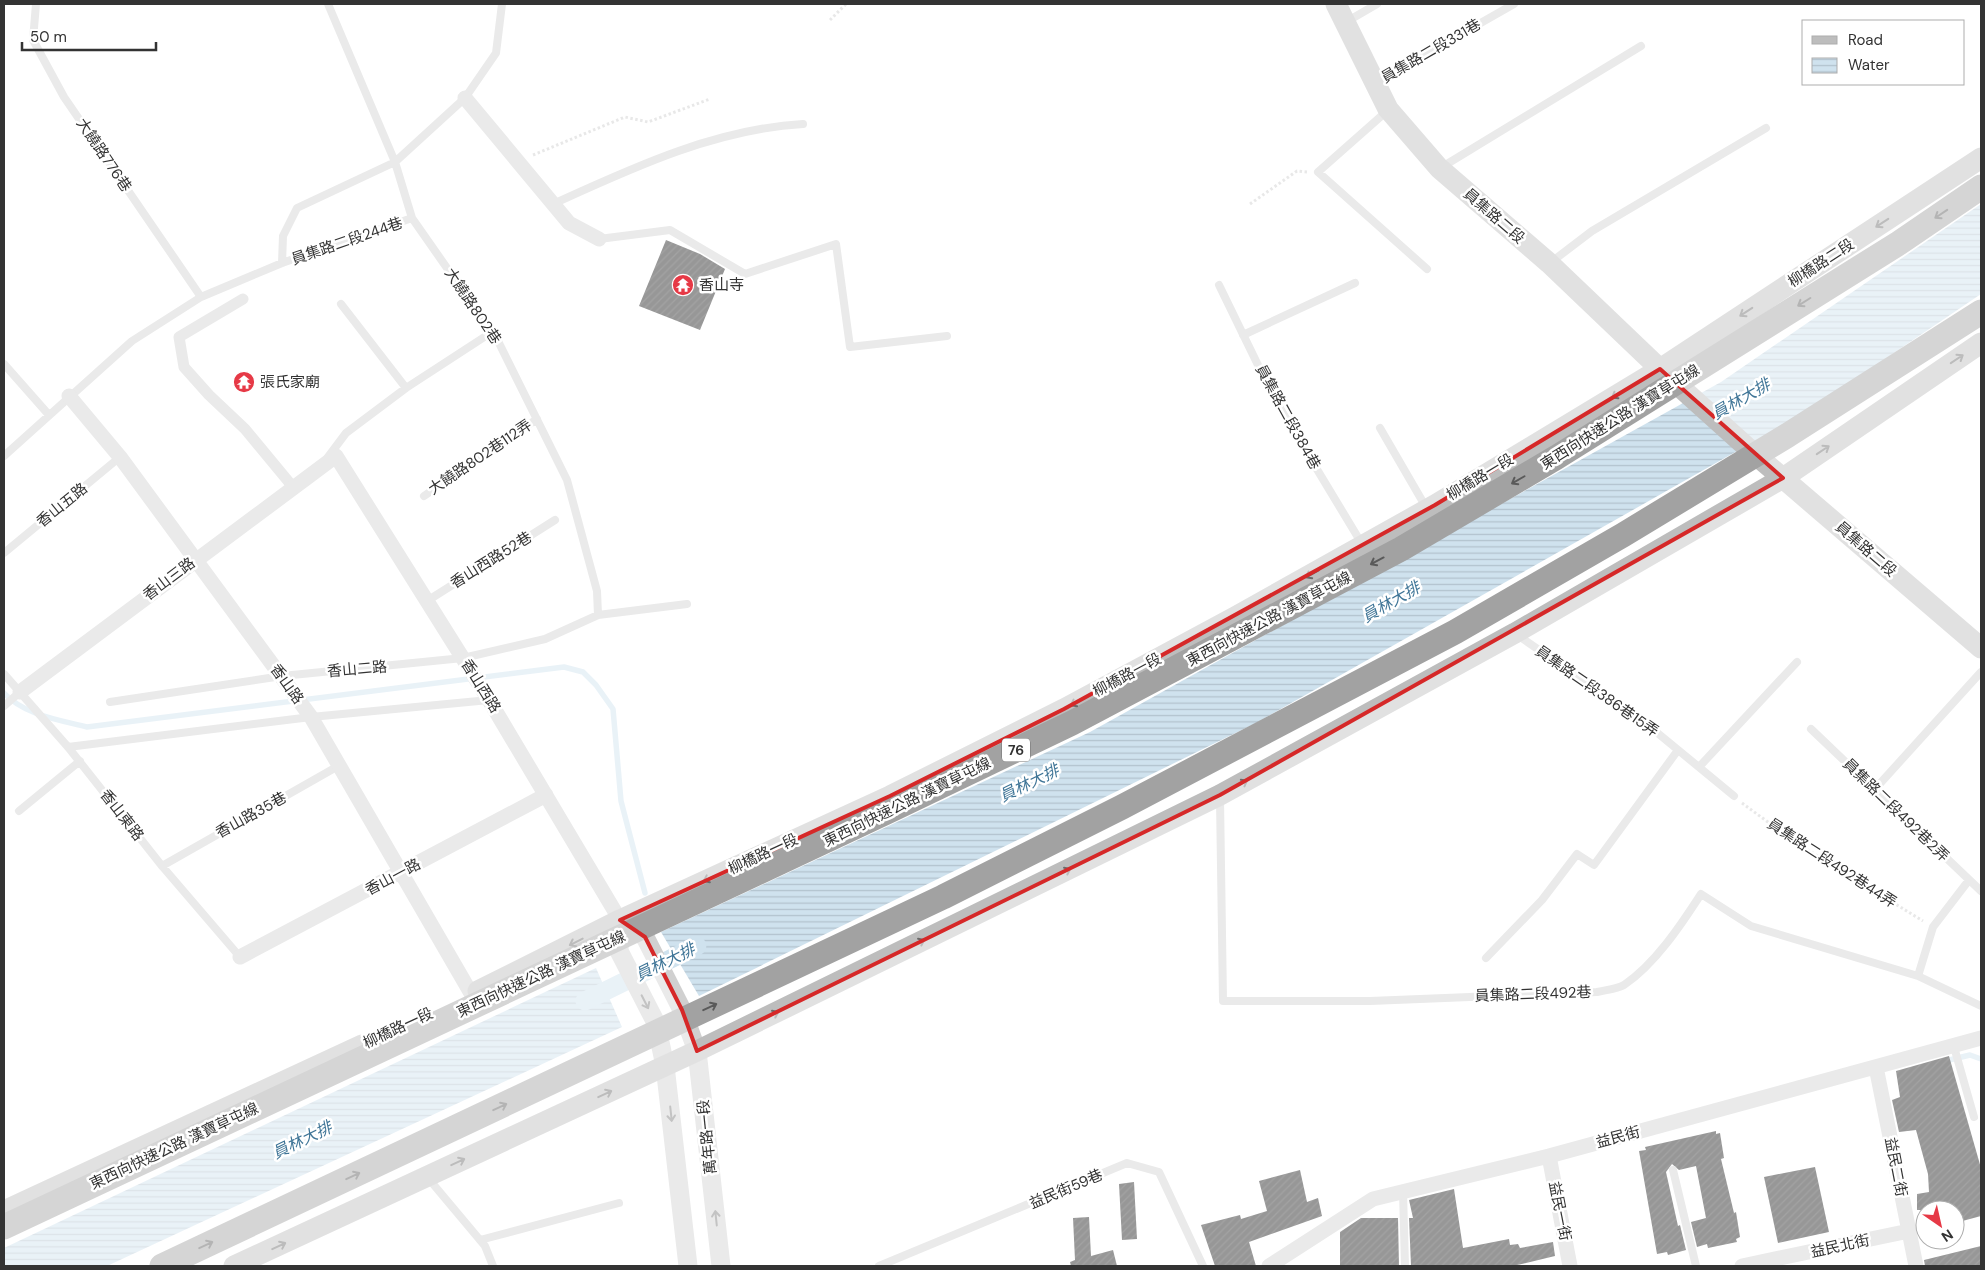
<svg xmlns="http://www.w3.org/2000/svg" width="1985" height="1270" font-family="'DM Sans','Noto Sans TC',sans-serif">
<style>
.water{fill:url(#water-rules)}
.lines{fill:none;stroke-linecap:round;stroke-linejoin:round}
.stream{stroke:#cfe2ee;stroke-width:5.5}
.canal{stroke:#cfe2ee;stroke-width:19}
.building{fill:url(#building-hatch)}
.path{stroke:#cdcdcd;stroke-width:3;stroke-dasharray:2.5 2.5;stroke-linecap:butt}
.service{stroke:#d0d0d0;stroke-width:8}
.pedestrian{stroke:#d0d0d0;stroke-width:11}
.minor{stroke:#d0d0d0;stroke-width:15}
.tertiary{stroke:#d0d0d0;stroke-width:19}
.secondary{stroke:#bdbdbd;stroke-width:21}
.trunk-bridge{stroke:#a2a2a2;stroke-width:25}
.oneway{stroke:#5a5a5a}
.oneway2{stroke:#6a6a6a}
.oneway3{stroke:#7a7a7a}
.marked{fill:none;stroke:#d62828;stroke-width:4;stroke-linejoin:round}
.labels{text-anchor:middle;dominant-baseline:central;stroke-width:5;stroke-linejoin:round;paint-order:stroke}
.shield{fill:#fff;stroke:#707070;stroke-width:1}
.shield-label{font-size:14px;font-weight:bold;fill:#333}
.street-label{font-size:15px;fill:#333;stroke:#fff}
.poi-label{font-size:15px;fill:#333;stroke:#fff;text-anchor:start}
.water-label{font-size:16px;font-style:italic;fill:#3f7597;stroke:#fff}
</style>
<defs>
<pattern id="water-rules" width="6" height="5" patternUnits="userSpaceOnUse" patternTransform="scale(1.25)"><rect width="6" height="5" fill="#cfe2ee"/><path d="M0 2.5h6" fill="none" stroke="#b2c2cd"/></pattern>
<pattern id="building-hatch" width="6" height="6" patternUnits="userSpaceOnUse" patternTransform="scale(1.25)"><rect width="6" height="6" fill="#1a1a1a"/><path d="M-1 1l2-2M0 6l6-6M5 7l2-2" fill="none" stroke="#333"/></pattern>
</defs>
<rect width="100%" height="100%" fill="#fff"/>
<!-- water -->
<path class="water" d="M1981 204V294L1808 411 1256 723 699 996 661 932 1090 732 1721 382Z
M596 968 622 1027 107 1266H4V1248Z"/>
<g class="lines">
<!-- stream -->
<path class="stream" d="M4 693C24 715 59 720 87 727L564 667 583 672 596 685 613 709 621 801 645 893
M1945 1061 1970 1055 1981 1059"/>
<!-- canal -->
<path class="canal" d="M585 1001 697 946"/>
</g>
<!-- building -->
<path class="building" d="M666 240 700 254 725 269 700 330 639 306Z
M1949 1056 1981 1168V1216L1955 1223V1210H1917V1194L1929 1192 1928 1174 1916 1130 1899 1132 1892 1100 1900 1097 1896 1071Z
M1716 1131V1134L1720 1133 1724 1158 1721 1159 1734 1213 1736 1212 1740 1237 1736 1239 1737 1242 1708 1248 1707 1244 1697 1247 1691 1222 1706 1218 1696 1166 1679 1170 1672 1164 1666 1172 1678 1226 1680 1225 1686 1250 1668 1255 1667 1252 1657 1254 1639 1151 1646 1150 1645 1147Z
M1815 1167 1829 1232 1778 1243 1764 1177Z
M1300 1170 1307 1202 1318 1198 1322 1216 1249 1242 1256 1266H1215L1201 1225 1240 1215 1241 1219 1267 1211 1259 1181Z
M1134 1182 1137 1239 1122 1240 1119 1184Z
M1454 1189 1463 1248 1509 1239 1510 1245 1518 1244 1520 1248 1553 1242 1555 1256 1513 1266H1411L1409 1218H1413L1409 1200Z
M1089 1217 1091 1256 1113 1250 1117 1266H1071L1070 1262 1075 1260 1073 1218Z
M1361 1218H1398L1399 1266H1340V1232Z
M1981 1246V1266H1925L1924 1260Z"/>
<g class="lines">
<!-- path -->
<path class="path" d="M830 20 846 4
M533 155 625 117 648 122 710 99
M1250 204 1297 171 1307 172
M1742 803 1795 842 1923 921"/>
<!-- service -->
<path class="service" d="M36 4 33 40 64 97 201 297
M328 4 395 162 412 218 498 341 567 480 597 591 598 615
M1346 22 1377 4
M1377 82 1514 4
M1387 111 1318 172 1427 269
M1442 167 1641 46
M553 204C632 168 715 129 803 124
M599 239 670 230 745 274 836 244 850 347 947 336
M282 263 283 236 297 208 395 162 465 98 496 53 502 4
M1550 263 1592 231 1766 128
M1219 285 1274 398 1362 544
M341 304 406 388
M1243 335 1355 283
M4 364 49 415
M1380 428 1427 509
M4 456 132 341 201 297 282 263 412 218
M328 457 346 433 406 388 492 332
M424 496 537 419
M4 553 120 457
M427 601 555 520
M1516 634 1649 726 1734 796
M4 674 68 747 162 866 240 957
M110 702 282 676 463 658 545 639 598 615 687 604
M4 706 20 692
M1811 729 1981 891
M68 747 311 717 489 700
M1699 767 1797 662
M1875 789 1981 672
M1220 799 1223 1001H1370L1597 992C1605 990 1617 989 1624 985 1655 964 1681 925 1701 894L1751 926 1918 976 1981 1006
M19 811 80 761
M162 866 340 765
M1486 958 1542 900 1577 854 1594 865 1678 750
M1918 976 1933 927 1969 880
M1954 1047 1974 1117
M1673 1170 1696 1266
M428 1178 485 1246 493 1266
M1403 1191 1405 1266
M480 1240 619 1203
M879 1266 1127 1163 1159 1172 1203 1266"/>
<!-- pedestrian -->
<path class="pedestrian" d="M243 299 179 337 184 367 209 395 245 429 293 487"/>
<!-- minor -->
<path class="minor" d="M465 98 569 223 599 239
M69 396 120 457 311 717 472 995
M20 692 336 456 489 700 620 920
M240 957 546 795
M1876 1067 1916 1266
M1549 1156 1570 1266
M1269 1266 1373 1199 1549 1156 1981 1038
M1742 1266 1909 1231"/>
<!-- tertiary -->
<path class="tertiary" d="M627 925 645 937 682 1010 697 1051 721 1266
M620 926 619 951 656 1023 665 1066 688 1266"/>
<!-- secondary -->
<path class="secondary" d="M1336 4 1388 109 1439 168 1549 263 1660 369 1750 450 1981 648
M478 991 620 920 890 796 1064 709 1235 617 1435 505 1660 369 1981 158
M4 1211 362 1045
M234 1266 697 1051 1220 795 1515 633 1783 478 1981 343"/>
<!-- trunk-bridge -->
<path class="trunk-bridge" d="M4 1227 891 810 1072 723 1401 549 1557 457 1899 243 1981 187
M162 1266 943 897 1122 807 1455 632 1623 535 1788 435 1981 312"/>
</g>
<!-- one-way arrows -->
<defs><path id="oneway-shaft" d="M-6 0H5M1.5-3L5.5 0L1.5 3" fill="none" stroke-width="1.6" stroke-linecap="round" stroke-linejoin="round" transform="scale(1.25)"/></defs>
<g class="oneway">
<use href="#oneway-shaft" transform="translate(1941 214) rotate(146)"/>
<use href="#oneway-shaft" transform="translate(1804 302) rotate(148)"/>
<use href="#oneway-shaft" transform="translate(1518 480) rotate(150)"/>
<use href="#oneway-shaft" transform="translate(1377 561) rotate(152)"/>
<use href="#oneway-shaft" transform="translate(710 1007) rotate(-25)"/>
<use href="#oneway-shaft" transform="translate(500 1107) rotate(-25)"/>
<use href="#oneway-shaft" transform="translate(353 1176) rotate(-25)"/>
<use href="#oneway-shaft" transform="translate(206 1245) rotate(-25)"/>
</g>
<g class="oneway2">
<use href="#oneway-shaft" transform="translate(1882 223) rotate(147)"/>
<use href="#oneway-shaft" transform="translate(1746 312) rotate(147)"/>
<use href="#oneway-shaft" transform="translate(1957 359) rotate(-34)"/>
<use href="#oneway-shaft" transform="translate(1618 394) rotate(149)"/>
<use href="#oneway-shaft" transform="translate(1823 450) rotate(-34)"/>
<use href="#oneway-shaft" transform="translate(1312 574) rotate(151)"/>
<use href="#oneway-shaft" transform="translate(1077 702) rotate(152)"/>
<use href="#oneway-shaft" transform="translate(1241 784) rotate(-29)"/>
<use href="#oneway-shaft" transform="translate(1064 872) rotate(-26)"/>
<use href="#oneway-shaft" transform="translate(710 878) rotate(155)"/>
<use href="#oneway-shaft" transform="translate(576 942) rotate(153)"/>
<use href="#oneway-shaft" transform="translate(918 943) rotate(-26)"/>
<use href="#oneway-shaft" transform="translate(772 1015) rotate(-26)"/>
<use href="#oneway-shaft" transform="translate(605 1094) rotate(-25)"/>
<use href="#oneway-shaft" transform="translate(458 1162) rotate(-25)"/>
<use href="#oneway-shaft" transform="translate(279 1246) rotate(-25)"/>
</g>
<g class="oneway3">
<use href="#oneway-shaft" transform="translate(645 1002) rotate(63)"/>
<use href="#oneway-shaft" transform="translate(671 1114) rotate(84)"/>
<use href="#oneway-shaft" transform="translate(716 1218) rotate(-96)"/>
</g>
<!-- marked area -->
<path d="M0 0H1985V1270H0ZM1660 369 1783 478 1220 795 697 1051 682 1010 645 937 620 920 890 796 1064 709 1435 505Z" fill="#fff" fill-opacity=".55" fill-rule="evenodd"/>
<path class="marked" d="M1660 369 1783 478 1220 795 697 1051 682 1010 645 937 620 920 890 796 1064 709 1435 505Z"/>
<!-- icons -->
<defs>
<g id="temple-disc" transform="scale(1.125)"><circle r="9.5" fill="#e63946" stroke="#fff"/><path d="M0-6L5-2H3V0L6.5 2.5H4V6H1.5V3h-3V6H-4V2.5H-6.5L-3 0V-2H-5Z" fill="#fff"/></g>
</defs>
<g fill-rule="evenodd">
<use href="#temple-disc" x="683" y="285"/>
<use href="#temple-disc" x="244" y="382"/>
</g>
<g class="labels">
<!-- shield labels -->
<rect class="shield" x="1002" y="738.5" width="28" height="23" rx="4"/>
<g class="shield-label">
<text x="1016" y="750">76</text>
</g>
<!-- street labels -->
<g class="street-label">
<text transform="translate(1431 51) rotate(-30)">員集路二段331巷</text>
<text transform="translate(104 155) rotate(56)">大饒路776巷</text>
<text transform="translate(1494 216) rotate(41)">員集路二段</text>
<text transform="translate(347 241) rotate(-19)">員集路二段244巷</text>
<text transform="translate(1821 263) rotate(-33)">柳橋路二段</text>
<text transform="translate(473 306) rotate(56)">大饒路802巷</text>
<text transform="translate(1288 417) rotate(61)">員集路二段384巷</text>
<text transform="translate(1620 417) rotate(-32)">東西向快速公路 漢寶草屯線</text>
<text transform="translate(480 457) rotate(-34)">大饒路802巷112弄</text>
<text transform="translate(1480 477) rotate(-31)">柳橋路一段</text>
<text transform="translate(62 505) rotate(-39)">香山五路</text>
<text transform="translate(1866 549) rotate(41)">員集路二段</text>
<text transform="translate(491 560) rotate(-32)">香山西路52巷</text>
<text transform="translate(169 579) rotate(-37)">香山三路</text>
<text transform="translate(1269 619) rotate(-28)">東西向快速公路 漢寶草屯線</text>
<text transform="translate(357 669) rotate(-5)">香山二路</text>
<text transform="translate(1127 675) rotate(-28)">柳橋路一段</text>
<text transform="translate(287 684) rotate(54)">香山路</text>
<text transform="translate(481 686) rotate(58)">香山西路</text>
<text transform="translate(1597 691) rotate(35)">員集路二段386巷15弄</text>
<text transform="translate(907 802) rotate(-26)">東西向快速公路 漢寶草屯線</text>
<text transform="translate(1896 810) rotate(44)">員集路二段492巷2弄</text>
<text transform="translate(122 815) rotate(52)">香山東路</text>
<text transform="translate(251 815) rotate(-29)">香山路35巷</text>
<text transform="translate(763 854) rotate(-25)">柳橋路一段</text>
<text transform="translate(1832 863) rotate(33)">員集路二段492巷44弄</text>
<text transform="translate(393 877) rotate(-28)">香山一路</text>
<text transform="translate(541 974) rotate(-25)">東西向快速公路 漢寶草屯線</text>
<text transform="translate(1533 994) rotate(-2)">員集路二段492巷</text>
<text transform="translate(398 1028) rotate(-25)">柳橋路一段</text>
<text transform="translate(707 1137) rotate(-96)">萬年路一段</text>
<text transform="translate(1618 1137) rotate(-15)">益民街</text>
<text transform="translate(174 1146) rotate(-25)">東西向快速公路 漢寶草屯線</text>
<text transform="translate(1896 1167) rotate(79)">益民二街</text>
<text transform="translate(1066 1189) rotate(-23)">益民街59巷</text>
<text transform="translate(1560 1211) rotate(79)">益民一街</text>
<text transform="translate(1840 1246) rotate(-12)">益民北街</text>
</g>
<!-- poi labels -->
<g class="poi-label">
<text x="699" y="285">香山寺</text>
<text x="260" y="382">張氏家廟</text>
</g>
<!-- water labels -->
<g class="water-label">
<text transform="translate(1741 399) rotate(-30)">員林大排</text>
<text transform="translate(1391 602) rotate(-30)">員林大排</text>
<text transform="translate(1029 783) rotate(-26)">員林大排</text>
<text transform="translate(665 962) rotate(-26)">員林大排</text>
<text transform="translate(302 1140) rotate(-26)">員林大排</text>
</g>
</g>
<!-- border -->
<rect width="1985" height="1270" fill="none" stroke="#333333" stroke-width="10"/>
<!-- legend -->
<rect x="1802" y="20" width="162" height="65" fill="#ffffff" stroke="#adadad"/>
<rect x="1812" y="36" width="25" height="8" fill="#bdbdbd" stroke="#adadad"/>
<text x="1848" y="45" font-size="15" fill="#333333">Road</text>
<rect x="1812" y="58" width="25" height="15" fill="url(#water-rules)" stroke="#adadad"/>
<text x="1848" y="70" font-size="15" fill="#333333">Water</text>
<!-- north arrow -->
<g transform="translate(1940 1225) rotate(146)"><circle r="24" fill="#ffffff" stroke="#adadad"/>
<path d="M0-4L9 19L0 12L-9 19Z" fill="#e63946"/>
<text y="-8" font-size="14" font-weight="bold" text-anchor="middle" fill="#333333">N</text>
</g>
<!-- scale -->
<path d="M22 42v8h134v-8" fill="none" stroke="#333333" stroke-width="2.5"/>
<text x="30" y="42" font-size="15" fill="#333333" stroke="#ffffff" stroke-width="4" paint-order="stroke">50 m</text>
</svg>
